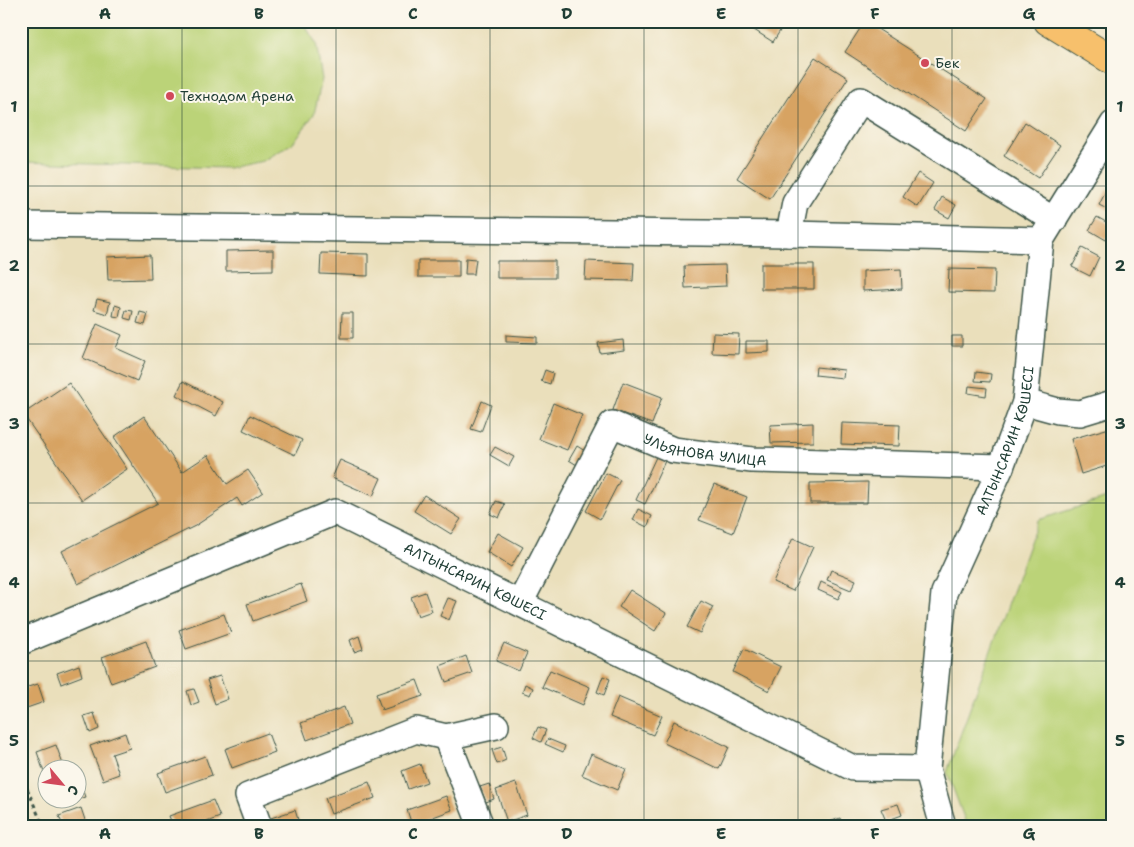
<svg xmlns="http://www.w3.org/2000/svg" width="1134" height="847" font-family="'Shantell Sans',sans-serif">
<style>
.green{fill:#bbd378;stroke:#6d8856}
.building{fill:#d7a362}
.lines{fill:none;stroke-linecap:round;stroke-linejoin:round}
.minor-casing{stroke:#3d5548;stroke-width:28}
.major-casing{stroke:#3d5548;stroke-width:30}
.path{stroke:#3d5548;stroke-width:3;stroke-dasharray:4 4;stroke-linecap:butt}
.minor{stroke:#fff;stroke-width:25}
.major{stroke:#f7c06c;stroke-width:28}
.grid{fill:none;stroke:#1f3d34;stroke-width:1;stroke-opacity:0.55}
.poi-dot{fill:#d1495b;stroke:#fbf7ec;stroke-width:2}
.labels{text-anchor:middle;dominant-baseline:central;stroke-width:4;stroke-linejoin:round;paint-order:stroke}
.poi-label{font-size:14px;fill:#1f3d34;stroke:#fbf7ec;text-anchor:start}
.street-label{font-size:14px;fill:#1f3d34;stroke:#fbf7ec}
.neatline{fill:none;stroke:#1f3d34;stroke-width:2}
.grid-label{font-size:16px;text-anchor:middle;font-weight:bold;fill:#1f3d34}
</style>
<rect width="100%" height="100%" fill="#fbf7ec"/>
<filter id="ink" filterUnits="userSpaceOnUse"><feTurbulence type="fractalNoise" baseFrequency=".02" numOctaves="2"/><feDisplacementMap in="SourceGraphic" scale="10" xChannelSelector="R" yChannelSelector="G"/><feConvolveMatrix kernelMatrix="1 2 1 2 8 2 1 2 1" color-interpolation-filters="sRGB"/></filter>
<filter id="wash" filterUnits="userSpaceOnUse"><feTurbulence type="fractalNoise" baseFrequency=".0096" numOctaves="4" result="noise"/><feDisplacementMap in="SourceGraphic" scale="20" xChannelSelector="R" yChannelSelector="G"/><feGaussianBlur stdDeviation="1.12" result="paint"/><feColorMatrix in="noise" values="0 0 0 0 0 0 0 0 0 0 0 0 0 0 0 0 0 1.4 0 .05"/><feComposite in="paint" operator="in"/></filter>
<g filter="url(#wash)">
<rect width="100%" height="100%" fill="#eadfbb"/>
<!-- green -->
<path class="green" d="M21 21H302L316 43 322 79 314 114 293 143 263 161 228 168 21 162Z
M1113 496V826H967L947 772 1038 520Z"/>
<g id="blocks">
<!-- building -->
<path class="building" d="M740 21H786L773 42Z
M865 21 987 99 966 131 845 52Z
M815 57 848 78 770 199 737 178Z
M1025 122 1060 145 1038 178 1004 156Z
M918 173 933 183 918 207 903 197Z
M1107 189 1113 192V212L1099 205Z
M942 197 956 205 949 218 935 210Z
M1097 217 1113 226 1106 240 1089 230Z
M1082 248 1099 257 1090 276 1072 267Z
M273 250V270L226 271V251Z
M321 253 368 254V276L320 274Z
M150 255 151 279 108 280 107 257Z
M466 258 476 259 474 274H465Z
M418 260H459V277H418Z
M497 261H555V278H497Z
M586 261 634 263 633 281 585 280Z
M761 264H814V289H761Z
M725 265 726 286 685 288 684 266Z
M901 269 902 289 863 291V271Z
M949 269 995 270 994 293 948 292Z
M97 299 110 302 107 314 94 310Z
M115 305 121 307 119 317 113 316Z
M126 310 133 311 131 320 124 318Z
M140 312 148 314 145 325 137 323Z
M342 313H353V338H341Z
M97 324 122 335 116 348 145 361 137 381 83 358Z
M713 333 739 334 738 354 712 353Z
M506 335 537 337V343L506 342Z
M952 336H962V346H952Z
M623 340 624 350 600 353 598 343Z
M746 341H769V352L746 353Z
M816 367 844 370 843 378 815 375Z
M545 370 553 373 550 384 541 381Z
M976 372 991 374 990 382 975 381Z
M183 381 223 402 216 416 176 395Z
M623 382 662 397 652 424 613 410Z
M69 383 127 469 82 500 23 414Z
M969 386 987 388 986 396 968 393Z
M482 401 491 405 481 432 471 429Z
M553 403 582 415 567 450 539 439Z
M250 415 302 440 295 455 243 430Z
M144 416 182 472 208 455 227 484 248 470 263 492 242 506 237 498 195 526 78 584 62 551 158 503 114 437Z
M813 423V442L771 443 770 425Z
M842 423 900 425 899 446 841 444Z
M1113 427V464L1081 474 1071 439Z
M577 446 585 451 577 465 569 460Z
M495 447 514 457 509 466 490 455Z
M656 457 665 461 645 504 636 500Z
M340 460 381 478 373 496 332 478Z
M606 473 620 480 600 519 586 511Z
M868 482 867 503H810V483Z
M714 484 747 497 733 533 699 520Z
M424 495 461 519 451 534 414 511Z
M496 501 505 504 499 518 490 514Z
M638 509 652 516 647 527 633 520Z
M498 533 523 547 511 567 487 552Z
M793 538 813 547 793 591 773 582Z
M831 570 856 580 851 590 827 580Z
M821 582 842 592 838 599 818 590Z
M301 584 307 601 253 621 247 604Z
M630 590 666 613 655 631 619 607Z
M425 592 432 611 418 616 411 597Z
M448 598 457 601 449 620 440 616Z
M701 601 713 607 700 633 687 627Z
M224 614 231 633 186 649 179 630Z
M359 636 363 649 354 652 350 640Z
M146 641 155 667 111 683 102 657Z
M504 643 527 653 519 671 496 661Z
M744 649 781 667 769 691 733 672Z
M466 656 472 673 446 682 440 666Z
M79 665 82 676 61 684 57 673Z
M550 670 590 687 583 705 542 687Z
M220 676 228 699 215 704 207 680Z
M603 676 610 679 604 695 597 692Z
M417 680 423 696 382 710 376 694Z
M38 684 44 702 21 710V689Z
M525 684 533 688 530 695 522 692Z
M194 689 199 702 191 705 187 691Z
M618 697 662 716 653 735 610 717Z
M344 707 350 724 307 740 301 723Z
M94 713 99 729 90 733 84 716Z
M674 721 729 747 719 769 664 743Z
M538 727 546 730 541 742 533 738Z
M125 733 130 748 112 754 119 774 103 780 90 746Z
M268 733 275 752 232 768 225 749Z
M548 739 565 746 563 752 545 744Z
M56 745 65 770H48L47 781 37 752Z
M502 747 506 760 497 764 492 750Z
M591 754 626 769 617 790 582 775Z
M205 756 212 775 165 792 158 773Z
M420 764 427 782 408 789 402 771Z
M369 782 375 798 331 814 325 798Z
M516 783 527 815 507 822 496 790Z
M489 784 494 799 486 802 480 787Z
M82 789 85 797 78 799V791Z
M446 796 452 810 412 825 407 810Z
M213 800 220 817 196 826H173L169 816Z
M898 804 902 815 886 821 881 809Z
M81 808 87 826H63L59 816Z
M295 810 300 826H274L271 818Z
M840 818 843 826H819Z"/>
</g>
</g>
<g filter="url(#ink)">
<use href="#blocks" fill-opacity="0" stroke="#3d5548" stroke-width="1"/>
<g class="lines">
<!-- minor casing -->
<g class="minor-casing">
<g id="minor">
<path d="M21 225 789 234 1041 240"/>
<path d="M789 234 795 203 861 100 1054 220"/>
<path d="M1025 402 1058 411 1080 413 1113 403"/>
<path id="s1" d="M520 603 612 424 673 450 752 460 1001 467"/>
<path id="s2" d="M21 642 335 512 853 768 927 769"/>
<path d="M446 737 481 826"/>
<path d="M259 826 248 796 416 730 446 737 496 726"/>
<path id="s3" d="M943 826 927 769 944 593 1001 467 1025 402 1041 240 1113 124"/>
</g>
</g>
<!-- major casing -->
<g class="major-casing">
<path id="major" d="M1048 21 1113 61"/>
</g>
<!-- path -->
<path class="path" d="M21 774 43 826"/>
<!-- minor -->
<use href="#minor" class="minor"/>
<!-- major -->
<use href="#major" class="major"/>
</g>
</g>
<!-- grid -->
<path class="grid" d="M182 21V826M336 21V826M490 21V826M644 21V826M798 21V826M952 21V826M21 186H1113M21 344H1113M21 503H1113M21 661H1113"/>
<!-- markers -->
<g class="poi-dot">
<circle cx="925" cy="63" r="5"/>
<circle cx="170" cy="96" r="5"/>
</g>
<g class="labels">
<!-- poi labels -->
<g class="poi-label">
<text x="935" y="63">Бек</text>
<text x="180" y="96">Технодом Арена</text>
</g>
<!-- street labels -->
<g class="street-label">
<text stroke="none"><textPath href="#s3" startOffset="401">АЛТЫНСАРИН КӨШЕСІ</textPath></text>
<text stroke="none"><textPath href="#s1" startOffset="299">УЛЬЯНОВА УЛИЦА</textPath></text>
<text stroke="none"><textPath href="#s2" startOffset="496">АЛТЫНСАРИН КӨШЕСІ</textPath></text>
</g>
</g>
<!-- margin -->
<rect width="1134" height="847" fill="none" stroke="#fbf7ec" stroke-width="55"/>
<!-- north arrow -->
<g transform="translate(62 784) rotate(119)"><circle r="24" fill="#fbf7ec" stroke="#a3ada2"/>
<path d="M0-4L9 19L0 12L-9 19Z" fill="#d1495b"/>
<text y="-8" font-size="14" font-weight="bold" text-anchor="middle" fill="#1f3d34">С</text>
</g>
<rect x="28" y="28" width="1078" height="792" class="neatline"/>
<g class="grid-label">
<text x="105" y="19">A</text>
<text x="259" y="19">B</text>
<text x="413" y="19">C</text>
<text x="567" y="19">D</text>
<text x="721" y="19">E</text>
<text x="875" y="19">F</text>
<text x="1029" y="19">G</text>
<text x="14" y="112">1</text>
<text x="1120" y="112">1</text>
<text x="14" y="271">2</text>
<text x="1120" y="271">2</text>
<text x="14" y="429">3</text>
<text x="1120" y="429">3</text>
<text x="14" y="588">4</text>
<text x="1120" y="588">4</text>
<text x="14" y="746">5</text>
<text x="1120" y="746">5</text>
<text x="105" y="839">A</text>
<text x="259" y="839">B</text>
<text x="413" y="839">C</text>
<text x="567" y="839">D</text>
<text x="721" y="839">E</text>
<text x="875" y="839">F</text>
<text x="1029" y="839">G</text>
</g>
</svg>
